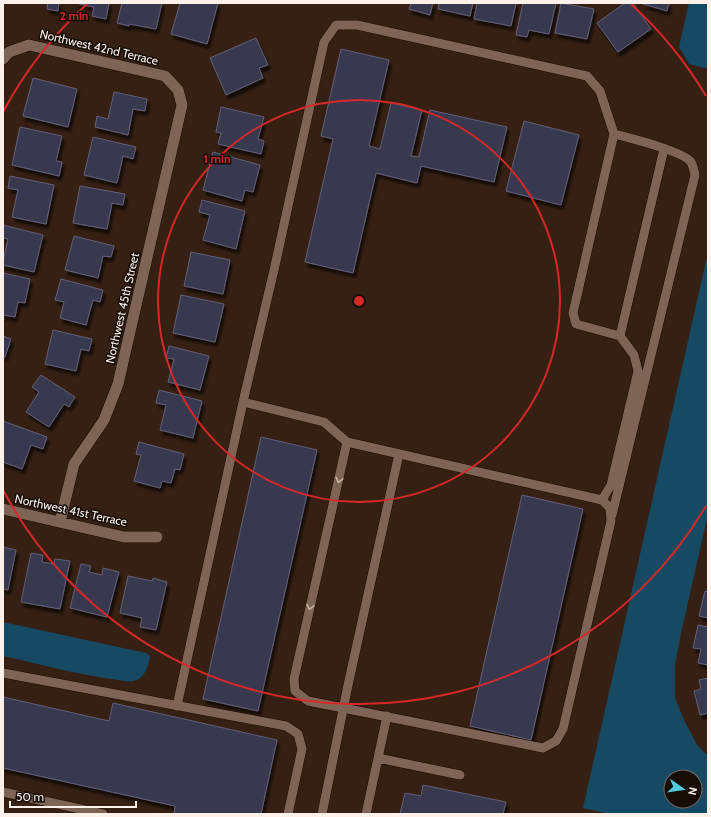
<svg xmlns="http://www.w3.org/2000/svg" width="711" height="817" font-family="Cabin,sans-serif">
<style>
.water{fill:#164a63;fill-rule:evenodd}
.building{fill:#39384f;stroke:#616079;filter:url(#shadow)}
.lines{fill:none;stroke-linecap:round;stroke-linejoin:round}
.service-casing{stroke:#1c0901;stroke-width:10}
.minor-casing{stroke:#1c0901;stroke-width:12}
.service{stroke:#7e6456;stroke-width:9}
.minor{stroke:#7e6456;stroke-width:11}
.oneway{stroke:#c4b2a7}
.ring{fill:none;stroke:#d62828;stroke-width:2}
.labels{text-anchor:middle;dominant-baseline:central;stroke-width:3;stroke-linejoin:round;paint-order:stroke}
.street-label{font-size:12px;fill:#fdf1ea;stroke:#160d07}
.centre{fill:#d62828;stroke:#160d07;stroke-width:2}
.ring-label{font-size:12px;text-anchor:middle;font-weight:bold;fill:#d62828;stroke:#160d07;stroke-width:3;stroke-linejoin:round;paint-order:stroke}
</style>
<defs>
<filter id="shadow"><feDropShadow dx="2.5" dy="4.5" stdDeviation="1" flood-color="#0009"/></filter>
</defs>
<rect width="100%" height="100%" fill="#362013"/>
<!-- water -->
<path class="water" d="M689 3H708V69L689 64 679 47Z
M708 252V514L680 638 675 665V698L684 720 697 745 708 756V814H610L583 808ZM671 777H695V801H671Z
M3 622 146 653 150 656C149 664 145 677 137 680 130 683 120 680 112 679 76 674 39 664 3 656Z"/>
<!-- building -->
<path class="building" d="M48 3H59L58 11 47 9Z
M75 3H109L106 19 92 16 94 7Z
M122 3H162L156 29 129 24V26L117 23Z
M180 3H218L207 44 171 34Z
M411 3H433L430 15 409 9Z
M439 3H473L470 16 438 9Z
M477 3H516L511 26 474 19Z
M523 3H556L549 34 529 30 527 37 516 35Z
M561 3 594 9 587 39 555 33Z
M625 3H633L651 29 618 52 597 23Z
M643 3H669L667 11 643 4Z
M256 38 268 65 259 68 263 78 226 95 210 58Z
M341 49 389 60 369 146 380 149 391 103 422 110 411 156 419 157 430 110 507 127 494 182 421 166 417 183 376 173 353 273 305 262 333 139 321 136Z
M33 78 77 89 68 127 23 116Z
M114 92 147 99 145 111 133 109 128 135 95 127 97 116 108 119Z
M221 107 264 117 258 139 264 141 261 154 218 144 221 133 216 132Z
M524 121 579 135 561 205 506 191Z
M20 127 62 136 56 161 62 162 59 176 12 165Z
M93 137 136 147 133 159 123 156 117 183 84 175Z
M213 152 260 165 253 192 245 190 242 201 203 190Z
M10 176 54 185 46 224 12 217 18 190 8 188Z
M80 186 125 194 123 205 112 203 107 229 73 223Z
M202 200 245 211 236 249 203 240 210 215 199 212Z
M3 225 43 235 34 272 3 265V261L8 239 3 238Z
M74 236 114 246 111 257 103 256 98 278 65 270Z
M191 252 230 260 223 294 184 286Z
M3 273 30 279 25 303 18 302 15 317 3 315Z
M61 279 103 290 100 302 93 300 86 325 60 318 64 302 55 300Z
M181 295 224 304 215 342 173 333Z
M53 330 92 339 89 351 81 349 76 371 45 364Z
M3 336 11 339 5 357H3Z
M169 346 209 356 200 390 168 382 174 359 166 358Z
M41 375 75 397 69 407 64 404 49 427 26 412 39 392 32 387Z
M159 390 202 401 193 438 160 430 166 405 156 403Z
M3 421 47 437 43 449 31 445 22 469 3 462Z
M261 437 317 450 258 711 203 699Z
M139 442 184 454 180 470 175 469 171 483 162 481 160 488 134 481 141 455 136 454Z
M522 495 583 509 531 740 470 726Z
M3 547 16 550 8 590 3 589Z
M31 553 43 555 42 562 54 564 55 559 70 561 60 609 21 602Z
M81 564 91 566 89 572 102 575 103 568 119 572 107 617 70 608Z
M128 576 152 581 153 578 167 582 156 630 140 627 142 618 120 613Z
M705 591 708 592V618L699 616Z
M698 625 708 627V665L698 663 701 649 693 648Z
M708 678V713L700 715 694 691 701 689 699 680Z
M3 697 109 721 113 703 277 740 261 814H174L175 806 3 768Z
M423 785 506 802 503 814H400L405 793 421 796Z"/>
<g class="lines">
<!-- service casing -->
<g class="service-casing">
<path id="service" d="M620 336 664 149
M243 402 274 270 324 42 336 25H357L587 76 600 91 614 134 573 313 576 324 620 336 634 355 638 371 611 485 602 500
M612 515 695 175C694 171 693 165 691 162 683 151 629 138 614 134
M3 673 286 726 298 734 302 749 288 814
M177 706 243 402 324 422 347 442 602 500 610 508 611 521 563 729 556 741 543 748 308 701 295 691 294 679 347 442
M378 758 460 775
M3 792 103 814
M322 814 348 685 399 454
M366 814 387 716"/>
</g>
<!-- minor casing -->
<g class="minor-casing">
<path id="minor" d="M3 59 9 52 29 45 165 76 178 90 182 105 118 384 104 420 74 464 60 522
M3 509 124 537H157"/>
</g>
<!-- service -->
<use href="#service" class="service"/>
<!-- minor -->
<use href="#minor" class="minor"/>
</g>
<!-- one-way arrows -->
<defs><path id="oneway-chevron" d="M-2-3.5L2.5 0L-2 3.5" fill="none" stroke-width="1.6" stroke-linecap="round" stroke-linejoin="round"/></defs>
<g class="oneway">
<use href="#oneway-chevron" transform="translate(339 480) rotate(103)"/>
<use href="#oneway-chevron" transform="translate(310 607) rotate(103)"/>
</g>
<!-- distance rings -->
<g class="ring">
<circle cx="359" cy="301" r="201"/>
<path d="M706 506A403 403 0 0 1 3 490M3 112A403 403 0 0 1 87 4M631 4A403 403 0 0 1 706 96"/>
</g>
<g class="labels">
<!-- street labels -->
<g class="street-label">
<text transform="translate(99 47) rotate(13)">Northwest 42nd Terrace</text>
<text transform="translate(122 308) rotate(-77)">Northwest 45th Street</text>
<text transform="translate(71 510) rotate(12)">Northwest 41st Terrace</text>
</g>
</g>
<circle cx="359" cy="301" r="6" class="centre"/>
<g class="ring-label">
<text x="74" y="20">2 min</text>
<text x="217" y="163">1 min</text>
</g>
<!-- border -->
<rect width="711" height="817" fill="none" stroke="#fdf1ea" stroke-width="8"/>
<!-- north arrow -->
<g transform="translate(683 789) rotate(103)"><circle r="19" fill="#160d07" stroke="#726862"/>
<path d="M0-3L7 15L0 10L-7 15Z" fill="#54cadd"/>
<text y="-6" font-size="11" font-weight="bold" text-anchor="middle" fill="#fdf1ea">N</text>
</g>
<!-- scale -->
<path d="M10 801v6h126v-6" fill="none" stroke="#fdf1ea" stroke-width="2"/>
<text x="16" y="801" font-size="12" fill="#fdf1ea" stroke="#160d07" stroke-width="3" paint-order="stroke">50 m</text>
</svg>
